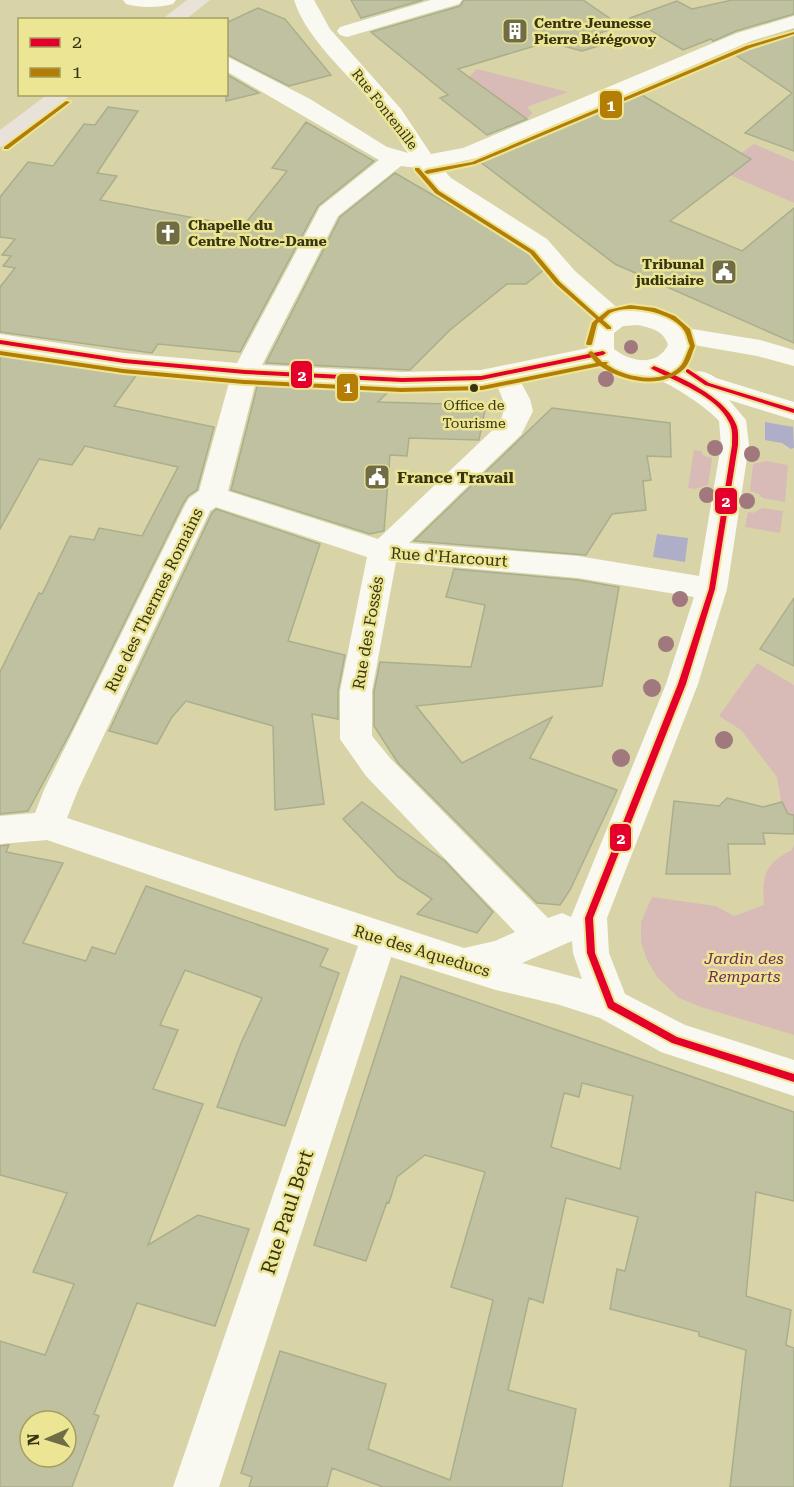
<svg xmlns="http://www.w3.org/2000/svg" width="794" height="1487" font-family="'Roboto Serif',serif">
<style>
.green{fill:#d8bbb7}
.water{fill:#aeaec8}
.building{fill:#bfc1a1;stroke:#aaae8b;stroke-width:1.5;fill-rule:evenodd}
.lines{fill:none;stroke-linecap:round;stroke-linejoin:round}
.minor{fill:#f9f9f2;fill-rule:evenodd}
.major{fill:#e9e2d9;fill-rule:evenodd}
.bus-1-casing{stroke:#ece594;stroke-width:4}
.bus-2-casing{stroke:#ece594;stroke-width:4}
.bus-1{fill:#e4002b;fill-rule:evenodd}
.bus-2{fill:#b47e06;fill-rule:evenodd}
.tree{fill:#a0787d}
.bus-dot{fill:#373412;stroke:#ece594;stroke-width:2}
.labels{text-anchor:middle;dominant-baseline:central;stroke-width:5;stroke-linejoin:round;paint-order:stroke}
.far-poi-label{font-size:14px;font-weight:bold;fill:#373412;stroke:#ece594;text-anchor:start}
.far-street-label{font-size:14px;fill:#373412;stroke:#ece594}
.bus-label{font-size:14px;fill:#373412;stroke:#ece594}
.poi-label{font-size:16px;font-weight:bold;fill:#373412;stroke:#ece594;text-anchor:start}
.street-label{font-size:16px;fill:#373412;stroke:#ece594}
.park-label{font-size:16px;font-style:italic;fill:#722c59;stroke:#ece594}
.near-street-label{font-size:20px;fill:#373412;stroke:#ece594}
.line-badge{stroke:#ece594;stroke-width:2}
.badge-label{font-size:16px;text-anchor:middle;font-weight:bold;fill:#fff}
</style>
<rect width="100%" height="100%" fill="#d8d4a8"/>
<!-- green -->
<path class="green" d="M477 69 568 92 527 107 532 113 527 119 468 78Z
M754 144 794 161V203L718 170Z
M694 450 701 451 704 456 712 458 708 485 695 489 688 488Z
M766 461 788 465 785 502 762 498 759 494 750 491 753 464Z
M762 508 783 511 780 533 745 527 748 512 753 513Z
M757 663 794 685V827L781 801 777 777 741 730 719 716Z
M794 844V1035L701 1007 679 998 657 977 647 960 641 942V922L652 897 716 906 734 916 764 905C762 876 764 864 792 850Z"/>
<!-- water -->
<path class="water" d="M765 422 793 427 794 448 791 449 782 443 765 440Z
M657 534 688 538 685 562 653 557Z"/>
<!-- building -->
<path class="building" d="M351 0H423L361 18Z
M464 0H583L621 26 600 33 602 45 582 51 548 42 458 69 527 119 487 135 440 98 448 95 371 32 460 6Z
M732 0H794V14L736 31 713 41 711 39 683 50 630 18 677 1 692 9Z
M258 8 285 19 331 75 289 86 226 54V23Z
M794 30V151L745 133 792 93 731 52Z
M226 74 259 93 226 101Z
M642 95 751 159 670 221 742 251 794 208V343L615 264 479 161 544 132 547 133Z
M108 107 138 111 97 173 117 176 100 200 205 220 244 225 287 171 272 168 306 122 374 161 318 206 240 352 158 344 152 353 0 332V287L15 268 3 266 11 256 2 255 15 239 0 237V197L28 162 53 166 84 124 95 125Z
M395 173 531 252 545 269 526 284H507L450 330 410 370 266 363 340 217Z
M0 352 138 373 114 406 214 427 197 490 188 496 183 504 71 731 28 811 0 814V672L39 593 42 594 70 536 94 540 99 528 142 536 178 467 85 446 72 465 39 459 0 529Z
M258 383 390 390 378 402 486 405 479 440 409 438 407 456 390 455 384 531 370 534 231 490Z
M552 408 670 423 671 457 647 456 651 480 643 481 646 510 612 514 586 555 414 541Z
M216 509 320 544 288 641 345 655 338 691V719L312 714 324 804 275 810 273 726 186 701 172 717 157 744 109 731 212 513Z
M454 569 578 580 619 587 602 686 416 706 462 763 552 717 530 758 617 790 570 890 560 905 537 903 398 763 374 726V691L380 662 471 667 485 605 446 597Z
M794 598V666L760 649Z
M727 798 763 807 782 802 788 814 794 815V834L763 833 765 844H728L730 874H666L674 801 719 806Z
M362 802 445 861 493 912 477 933 417 914 432 899 398 877 343 819Z
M9 845 6 852 63 863 23 943 86 961 92 947 115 954 146 886 328 949 320 966 339 973 285 1126 217 1107 241 1043 262 998 185 970 160 1025 178 1030 153 1089 203 1104 148 1245 198 1215 249 1229 215 1326 137 1303 94 1414 99 1416 72 1487H0V1341L45 1355 74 1284 33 1272 67 1193 0 1175V846ZM30 1421H66V1457H30Z
M401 976 794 1112V1201L756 1192 746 1296 791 1310 786 1345 794 1348V1487H730L746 1350 699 1336V1332L610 1309 617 1269 625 1271 638 1217 566 1198 543 1303 529 1298 508 1390 576 1409 562 1487H383L332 1468 327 1487H249L252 1477 241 1473 280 1351 386 1384 368 1449 450 1480 493 1300 451 1287 485 1172 425 1155 397 1177 389 1203 387 1202 366 1261 314 1245ZM582 1083 633 1096 620 1169 551 1147 564 1093 579 1097Z"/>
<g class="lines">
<!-- minor -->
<path class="minor" d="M123 0H176L173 4C159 8 140 8 126 4Z
M294 0H314L330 29 401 109 431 154 463 148 737 33 794 16V28L751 41 477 158 440 166 451 178 547 239 575 271 621 311 639 309 673 318 686 328 760 340 794 350V366L757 356 694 345 685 362 676 369 688 375C698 368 707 372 716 378L794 402V420L729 400 746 420 749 445 727 589 698 684 607 918 609 953 625 994 685 1025 794 1060V1096L661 1052 600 1018 560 1005 496 990 391 957 219 1487H173L358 946 47 840 0 844V816L35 813 44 790 185 505 189 498 199 491 230 379 124 369 0 350V334L124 353 237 363 320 207 379 160 226 71V56L310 99 387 147 408 153C400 142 393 129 385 118 358 82 308 44 294 0ZM401 166 418 168 435 188 531 249 557 281 599 319 588 332V348L481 370 402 372 262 365 338 216ZM638 325C652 328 664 331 668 345 657 367 630 362 614 349V333L623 326ZM598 362C617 378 632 372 651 377 669 382 707 407 719 421L721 445 699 576 578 556 409 543 521 435 533 411 530 399 519 379ZM256 381 402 388 481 386 495 383C504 399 507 407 499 424L378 539 228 491ZM216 507 367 557 340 691V739L366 776 515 932 495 941 464 948 67 818 78 790 210 511ZM396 562 578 578 694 597 666 684 571 917 562 913 548 918 390 758 372 736V691ZM572 941 573 953 582 979 522 963Z
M431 0H462L459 4 347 37 340 35 337 31 340 27Z"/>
<!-- major -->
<path class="major" d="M187 0H210L185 20H161Z
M48 94H72L8 145 0 147V130Z"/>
<!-- bus-1 casing -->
<g class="bus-1-casing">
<path id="bus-1" d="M0 340 124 359 245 370 402 378 481 376 603 351 606 353 603 355 481 380 402 382 245 374 124 363 0 344Z
M654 366C679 376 724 397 735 422 739 429 738 437 738 445L715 589 686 684 593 918 595 953 614 1002 677 1037 794 1074V1082L672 1043 608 1008 587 953 585 918 678 684 709 589 732 445C732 437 733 429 729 422 717 396 676 382 652 369L651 368Z
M688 369 709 383 794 409V413L705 385 686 372V370Z"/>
</g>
<!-- bus-2 casing -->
<g class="bus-2-casing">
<path id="bus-2" d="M794 32V34L750 48 475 164 427 174 424 172 427 170 472 162 746 46Z
M66 101 70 102 8 149H4V147Z
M415 168H419L439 191 534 251 560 282 599 317 608 310 630 305 655 308 675 316 690 329 695 346C692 353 690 362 685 368 663 390 623 382 600 366L482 390 401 392 244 384 123 373 0 355V351L123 369 244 380 401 388 482 386 596 363 588 353 591 351 593 352 602 362H607L608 363 606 364C625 378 665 386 682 364 685 359 687 352 690 346 688 342 687 336 685 332 675 313 629 303 610 313 608 315 605 318 603 320L611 327V329H607L599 322 597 324 592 344 591 345H587L586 344 592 323 596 319 556 284 530 253 435 193 415 170Z"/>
</g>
<!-- bus-1 -->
<use href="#bus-1" class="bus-1"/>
<!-- bus-2 -->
<use href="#bus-2" class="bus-2"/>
</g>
<!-- trees -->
<g class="tree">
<circle cx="631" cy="347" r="7"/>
<circle cx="606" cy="379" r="8"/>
<circle cx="715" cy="448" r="8"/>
<circle cx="752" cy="454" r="8"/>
<circle cx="707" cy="495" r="8"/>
<circle cx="747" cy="501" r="8"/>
<circle cx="680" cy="599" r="8"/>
<circle cx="666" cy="644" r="8"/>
<circle cx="652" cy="688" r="9"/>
<circle cx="724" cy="740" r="9"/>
<circle cx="621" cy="758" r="9"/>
</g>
<!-- icons -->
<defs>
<g id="building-square" transform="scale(1.35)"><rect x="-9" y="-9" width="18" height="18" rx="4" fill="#6f6c46" stroke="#ece594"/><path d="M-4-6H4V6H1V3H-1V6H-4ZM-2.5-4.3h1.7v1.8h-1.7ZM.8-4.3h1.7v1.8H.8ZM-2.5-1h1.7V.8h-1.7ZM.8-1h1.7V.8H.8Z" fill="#fff"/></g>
<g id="church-square" transform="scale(1.35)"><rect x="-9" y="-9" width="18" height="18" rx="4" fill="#6f6c46" stroke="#ece594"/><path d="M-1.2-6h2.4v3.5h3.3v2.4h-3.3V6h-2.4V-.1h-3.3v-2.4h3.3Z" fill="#fff"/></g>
<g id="civic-square" transform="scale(1.35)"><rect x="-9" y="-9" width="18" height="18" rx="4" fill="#6f6c46" stroke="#ece594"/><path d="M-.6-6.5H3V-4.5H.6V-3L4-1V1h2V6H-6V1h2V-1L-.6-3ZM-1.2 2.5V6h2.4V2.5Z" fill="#fff"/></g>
</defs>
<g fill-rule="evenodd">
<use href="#building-square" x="515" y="31"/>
<use href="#church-square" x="168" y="233"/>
<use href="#civic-square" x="724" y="272"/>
<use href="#civic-square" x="377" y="477"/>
</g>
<!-- markers -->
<circle class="bus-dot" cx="474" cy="388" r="5"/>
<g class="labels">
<!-- far-poi labels -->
<g class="far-poi-label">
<text x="534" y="23">Centre Jeunesse<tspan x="534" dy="16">Pierre Bérégovoy</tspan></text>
<text x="188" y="225">Chapelle du<tspan x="188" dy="16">Centre Notre-Dame</tspan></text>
<text x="704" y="264" text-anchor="end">Tribunal<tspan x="704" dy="16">judiciaire</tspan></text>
</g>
<!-- far-street labels -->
<g class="far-street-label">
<text transform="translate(385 109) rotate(52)">Rue Fontenille</text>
</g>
<!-- bus labels -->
<g class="bus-label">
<text x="474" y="405">Office de<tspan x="474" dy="18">Tourisme</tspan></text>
</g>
<!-- poi labels -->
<g class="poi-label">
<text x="397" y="477">France Travail</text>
</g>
<!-- street labels -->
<g class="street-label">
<text transform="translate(449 557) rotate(4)">Rue d'Harcourt</text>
<text transform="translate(154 600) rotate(-64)">Rue des Thermes Romains</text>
<text transform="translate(368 633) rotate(-80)">Rue des Fossés</text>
<text transform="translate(422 951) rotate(17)">Rue des Aqueducs</text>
</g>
<!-- park labels -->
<g class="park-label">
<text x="744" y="958">Jardin des<tspan x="744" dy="18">Remparts</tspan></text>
</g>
<!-- near-street labels -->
<g class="near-street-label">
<text transform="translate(287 1212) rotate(-72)">Rue Paul Bert</text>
</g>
</g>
<g class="line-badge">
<rect x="599" y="90" width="24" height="29" rx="6" fill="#b47e06"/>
<rect x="290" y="360" width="23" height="29" rx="6" fill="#e4002b"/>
<rect x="336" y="373" width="23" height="29" rx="6" fill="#b47e06"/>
<rect x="714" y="487" width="24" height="28" rx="6" fill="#e4002b"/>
<rect x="609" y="823" width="23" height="29" rx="6" fill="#e4002b"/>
</g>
<g class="badge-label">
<text x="611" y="111">1</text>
<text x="302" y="381">2</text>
<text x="348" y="393">1</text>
<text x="726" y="507">2</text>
<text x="621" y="844">2</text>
</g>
<!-- legend -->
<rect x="18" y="18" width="210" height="78" fill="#ece594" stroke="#a49e60" stroke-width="1.5"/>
<rect x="30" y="38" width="30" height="9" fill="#e4002b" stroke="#a49e60" stroke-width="1.5"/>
<text x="72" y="48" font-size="18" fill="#373412">2</text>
<rect x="30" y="68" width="30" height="9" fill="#b47e06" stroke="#a49e60" stroke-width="1.5"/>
<text x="72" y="78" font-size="18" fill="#373412">1</text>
<!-- north arrow -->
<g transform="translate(48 1439) rotate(267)"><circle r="28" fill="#ece594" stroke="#a49e60" stroke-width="1.5"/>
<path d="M0-4.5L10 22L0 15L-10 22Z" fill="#6f6c46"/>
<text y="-9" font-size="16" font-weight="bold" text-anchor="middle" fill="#373412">N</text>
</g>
</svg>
